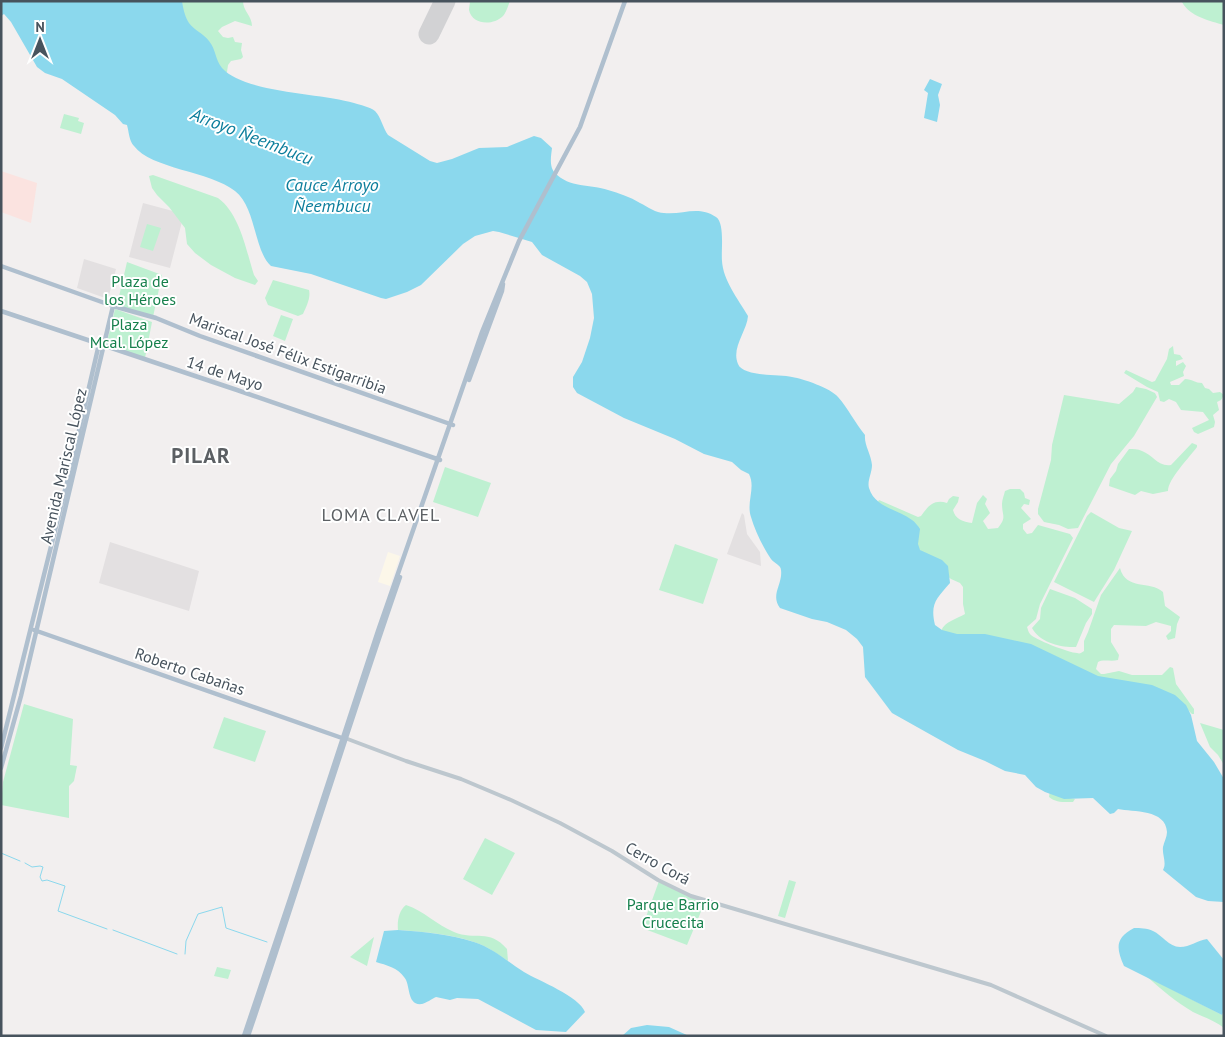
<svg xmlns="http://www.w3.org/2000/svg" width="1225" height="1037" font-family="'PT Sans',sans-serif">
<style>
.commercial{fill:#fcf7e9}
.education{fill:#e3e0e1}
.medical{fill:#fbe3e0}
.green{fill:#bef0d1}
.water{fill:#8bd8ed}
.lines{fill:none;stroke-linecap:round;stroke-linejoin:round}
.stream{stroke:#8bd8ed;stroke-width:1}
.runway{stroke:#d2d2d4;stroke-width:21}
.minor{stroke:#bdc7ce;stroke-width:4}
.major{stroke:#afbfce;stroke-width:4.5}
.labels{text-anchor:middle;dominant-baseline:central;stroke-width:4;stroke-linejoin:round;paint-order:stroke}
.park-label{font-size:16px;fill:#16804c;stroke:#fff}
.street-label{font-size:16px;fill:#47535d;stroke:#fff}
.water-label{font-size:18px;font-style:italic;fill:#0c7e9c;stroke:#fff}
.neighbourhood-label{font-size:18px;letter-spacing:1px;fill:#5c6064;stroke:#fff}
.district-label{font-size:21px;font-weight:bold;letter-spacing:1px;fill:#5c6064;stroke:#fff}
</style>
<rect width="100%" height="100%" fill="#f2efef"/>
<!-- commercial -->
<path class="commercial" d="M388 552 400 556 390 586 378 582Z"/>
<!-- education -->
<path class="education" d="M143 203 184 214 170 268 129 257Z
M84 259 116 269 108 299 77 288Z
M742 513 744 515 747 534 760 552 761 566 727 554Z
M110 542 199 571 189 611 99 583Z"/>
<!-- medical -->
<path class="medical" d="M1 171 37 183 31 223 1 212Z"/>
<!-- green -->
<path class="green" d="M178 1H243C243 11 252 16 252 26L235 21 222 27 218 31 223 37 228 38 233 37 235 42 242 43 241 50 243 57 241 59 231 61 228 65 227 72 223 74 192 31Z
M470 1H510C508 6 506 13 503 16 493 26 472 25 469 10 469 7 470 4 470 1Z
M1224 1V25C1210 21 1189 16 1182 2Z
M64 114 79 118 78 121 84 123 81 134 60 128Z
M153 175 218 198C240 214 246 250 254 275L258 281 255 285 235 278 211 265 195 253 187 244 185 228 169 207 157 195 152 188 149 176Z
M147 224 161 228 153 251 140 247Z
M127 262 162 275 153 317 117 305Z
M273 280 309 290C311 298 306 307 303 314L298 316 268 305 265 298Z
M115 309 152 322 145 358 106 346Z
M281 315 293 319 285 341 273 336Z
M1173 346 1174 354 1180 355 1183 359 1176 361V366L1183 362 1186 366 1183 372 1184 376 1170 382 1171 385H1179L1185 379C1192 379 1195 383 1202 383L1205 388 1209 389 1213 393 1220 392 1224 395 1221 400 1217 402 1219 410 1213 415 1215 422 1214 427 1198 434 1194 432 1192 428 1209 420 1203 412 1181 410 1176 402 1169 399 1164 402 1160 401 1158 392 1147 387 1124 373 1126 370 1152 382 1155 381 1167 359 1169 349Z
M1136 387 1146 389 1155 393 1157 397 1134 436 1111 464 1078 528 1068 529 1059 525 1044 522 1038 514V509L1051 460 1052 445 1064 395 1119 404 1133 392Z
M1192 443 1197 445V447C1189 458 1168 479 1168 491L1153 494 1141 491 1135 495 1109 486 1110 479 1116 471 1118 464 1129 449C1133 449 1138 449 1142 451 1153 455 1158 467 1171 465Z
M445 467 491 483 478 517 433 502Z
M1010 489H1020L1024 493 1025 498 1030 500 1029 505 1024 504 1021 508 1031 519 1023 524V529L1027 534 1032 533 1038 525 1070 534 1073 538 1040 604 1036 619 1027 627C1028 629 1028 632 1030 634 1033 639 1070 653 1077 653 1080 654 1081 653 1084 651V641L1088 632 1101 595 1120 568C1126 591 1150 580 1163 592L1165 606 1180 617 1177 624 1175 638 1168 640 1166 636 1171 631V626L1156 622 1146 626 1114 625 1111 629V642L1119 655 1118 660C1111 662 1103 659 1098 662L1096 669 1101 674H1104L1119 671 1132 675H1162L1170 667 1173 668 1176 684 1194 709V714H1192L1185 707 941 631C945 621 957 619 965 614L963 604V587L960 583 951 579 935 566 876 505 879 500 918 517 921 516C928 506 934 499 947 503L949 499 953 496 959 497 958 502 953 510C955 519 963 522 972 523L977 503 983 495 987 499 985 504 990 513 983 521 988 529 998 528C1007 517 1002 516 1002 504 1002 500 1004 495 1005 491Z
M1091 512 1119 528 1132 531 1114 570 1094 602 1054 582 1087 516Z
M675 544 718 559 703 604 659 590Z
M1050 589 1075 598 1092 609V614L1086 623 1076 647C1061 648 1039 642 1032 628L1040 619 1041 608Z
M24 704 73 719 70 765 77 766 74 781 69 786V818L1 805 3 782Z
M224 717 266 731 255 762 213 748Z
M1200 723 1224 730V765L1218 755 1210 747Z
M1051 783 1069 798 1075 799 1073 802C1065 802 1056 803 1049 797Z
M485 838 515 853 492 895 463 879Z
M789 880 796 882 785 918 778 916Z
M659 881 705 902 687 945 642 928Z
M406 905C424 911 437 925 454 932 475 941 489 928 507 949L508 961C500 956 491 949 482 945 455 934 426 932 398 930 397 921 399 910 406 905Z
M374 937 367 966 350 957Z
M217 967 231 970 228 979 214 976Z
M1146 976 1222 1015 1224 1011V1028C1216 1021 1203 1017 1193 1012 1176 1002 1161 989 1146 976Z"/>
<!-- water -->
<path class="water" d="M1 1H182C183 8 185 17 189 23 194 30 204 34 209 41 216 49 215 60 222 68 244 93 321 93 354 103 360 105 370 107 375 111 381 117 383 128 388 135L430 161 437 163 452 159 479 148 507 147 534 136 541 138 552 148C551 156 549 167 555 173 569 188 591 184 608 190 619 193 630 197 640 203 648 207 656 213 664 213 683 215 698 205 716 217 725 223 721 250 722 261 723 280 738 299 748 316 747 331 731 348 738 364 743 377 779 374 792 377 804 379 830 388 838 397 848 408 855 423 865 435 864 445 871 454 872 465 872 473 867 481 869 488 875 508 898 509 912 520 915 522 918 526 920 529L918 544 920 550 942 560 948 566 950 583C936 599 930 604 935 625L942 630 957 634H985L1031 644 1098 676 1152 685 1175 695 1186 705 1191 715 1197 741 1214 762 1224 779V902L1208 901 1196 897 1163 870C1167 863 1162 855 1163 847 1164 842 1167 837 1167 832 1166 809 1133 812 1118 809L1114 813 1110 814 1093 798 1064 799 1045 792 1036 787 1025 775 1005 771 985 761 958 750 892 713 865 677 863 647 857 639 846 630 827 622 812 619 780 608C770 595 783 584 781 570 781 565 774 563 771 559 763 547 755 531 751 517 746 502 756 488 749 474L741 470 732 462 704 454 675 439 624 418 577 393 573 387V377L582 362 590 338 594 318 592 294 587 282 580 276 542 255 532 242 499 232 493 231 475 236 463 244 421 285 407 292 386 299 381 298 311 274 271 266C254 251 256 207 235 191 210 171 151 169 134 146 129 141 129 132 127 125L123 124 115 115 62 79 45 73 37 67 11 22 4 14 1 16Z
M930 79 942 84 938 95 940 105 937 122 924 118 928 93 924 90Z
M1134 928C1140 928 1147 928 1153 931 1162 935 1169 947 1180 947 1190 947 1198 940 1207 939L1224 960V1011L1222 1015 1124 966C1116 948 1115 938 1134 928Z
M398 930C424 932 449 934 474 942 493 948 508 962 524 972 539 981 579 996 585 1012L566 1032 536 1030 478 999 457 998 450 1000 436 997C432 999 426 1003 422 1004 406 1006 411 984 404 977 398 968 386 965 376 962L384 931Z
M647 1025 669 1027 689 1036H622L631 1028Z"/>
<g class="lines">
<!-- stream -->
<path class="stream" d="M1 853 20 861
M25 863 32 867 40 866 43 867 40 877 42 881 47 880 65 886 58 911 107 929
M113 930 177 954
M185 954 186 941 198 914 222 907 226 928 267 942"/>
<!-- runway -->
<path class="runway" d="M429 34 445 1"/>
<!-- minor -->
<path class="minor" d="M345 738 406 761 461 779 511 800 560 823 612 851 658 880 691 896 991 985 1106 1036"/>
<!-- major -->
<path class="major" d="M1 266 113 306 156 318 200 336 453 425
M1 311 237 390 440 460
M469 380 502 291 503 284
M34 630 342 738
M1 748 68 478 99 344
M1 768 21 696 113 306
M244 1036 290 899 378 631 482 332 519 241 580 127 625 1
M248 1036C300 883 347 729 400 577"/>
</g>
<g class="labels">
<!-- park labels -->
<g class="park-label">
<text x="140" y="281">Plaza de<tspan x="140" dy="18">los Héroes</tspan></text>
<text x="129" y="324">Plaza<tspan x="129" dy="18">Mcal. López</tspan></text>
<text x="673" y="904">Parque Barrio<tspan x="673" dy="18">Crucecita</tspan></text>
</g>
<!-- street labels -->
<g class="street-label">
<text transform="translate(288 353) rotate(20)">Mariscal José Félix Estigarribia</text>
<text transform="translate(225 373) rotate(18)">14 de Mayo</text>
<text transform="translate(63 466) rotate(-77)">Avenida Mariscal López</text>
<text transform="translate(190 671) rotate(19)">Roberto Cabañas</text>
<text transform="translate(658 863) rotate(29)">Cerro Corá</text>
</g>
<!-- water labels -->
<g class="water-label">
<text transform="translate(252 136) rotate(21)">Arroyo Ñeembucu</text>
<text x="332" y="184">Cauce Arroyo<tspan x="332" dy="21">Ñeembucu</tspan></text>
</g>
<!-- neighbourhood labels -->
<g class="neighbourhood-label">
<text x="381" y="514">LOMA CLAVEL</text>
</g>
<!-- district labels -->
<g class="district-label">
<text x="201" y="455">PILAR</text>
</g>
</g>
<!-- border -->
<rect width="1225" height="1037" fill="none" stroke="#47535d" stroke-width="5"/>
<!-- north arrow -->
<g transform="translate(40 40)" stroke="#ffffff" stroke-width="4" paint-order="stroke">
<path d="M0-4L9 19L0 12L-9 19Z" fill="#47535d"/>
<text y="-8" font-size="14" font-weight="bold" text-anchor="middle" fill="#47535d">N</text>
</g>
</svg>
